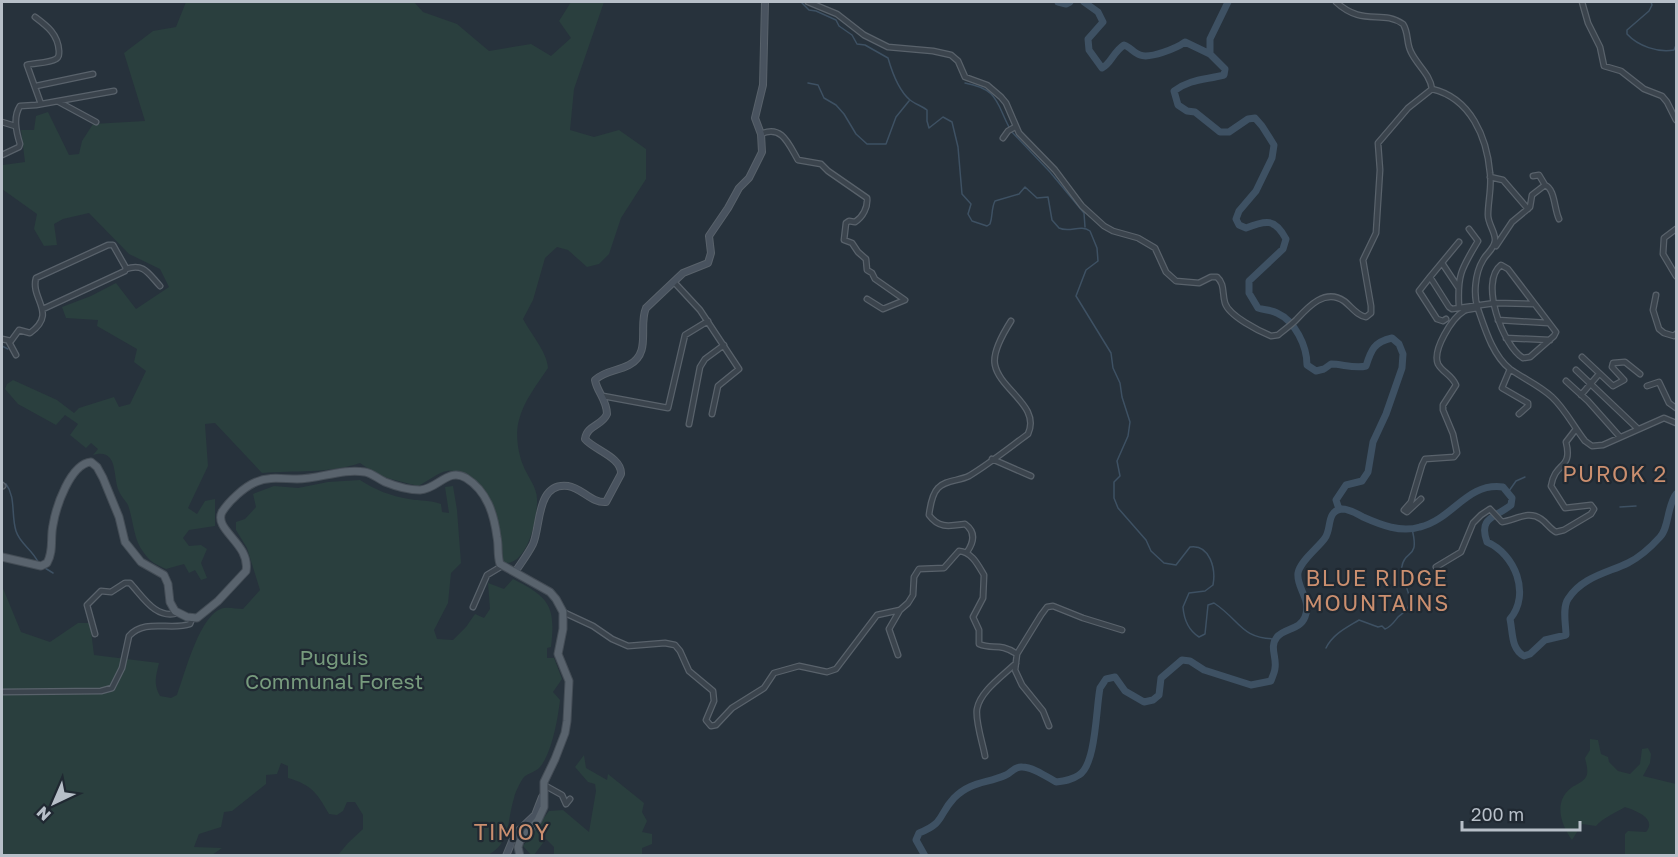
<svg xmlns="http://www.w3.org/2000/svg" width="1678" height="857" font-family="'Golos Text',sans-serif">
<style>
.green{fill:#2a3f3e}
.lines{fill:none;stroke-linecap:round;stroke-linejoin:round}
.stream{stroke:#3e5163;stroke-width:1.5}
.river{stroke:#3e5163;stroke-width:7}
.street-casing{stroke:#59626b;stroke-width:7}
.secondary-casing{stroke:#59626b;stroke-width:8}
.primary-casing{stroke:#444d56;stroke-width:9}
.street{stroke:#3b444d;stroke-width:4.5}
.secondary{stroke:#49535f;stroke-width:6}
.primary{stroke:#59636d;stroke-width:7}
.labels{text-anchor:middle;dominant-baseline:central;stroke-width:4.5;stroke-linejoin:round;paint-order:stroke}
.park-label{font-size:21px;fill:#779b7d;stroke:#202932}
.neighbourhood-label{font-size:22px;letter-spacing:1.5px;fill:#cb8f6f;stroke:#202932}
</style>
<rect width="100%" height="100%" fill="#27323c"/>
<!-- green -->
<path class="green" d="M186 2H414L423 12 457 24 489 51 531 44 551 56 571 38 559 21 571 2H604L574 89 570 130 594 137 619 130 646 149V179L621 218 609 254 599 264 587 267 568 250 557 247 545 258 533 300 523 319C531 334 547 352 548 368 538 383 523 402 519 420 515 433 518 453 523 465 527 476 537 487 537 499 538 516 528 565 505 563 499 556 502 545 500 536 497 510 479 468 447 471 438 472 427 482 418 486L379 476 360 463C327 474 295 470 262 473L215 423 205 424 208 466 188 508 197 514 205 501 215 499V526L189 530 183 538 189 546 201 545 207 549 201 563 207 578 201 580 195 570 189 573 184 564 166 569C157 565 150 562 144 553 133 539 134 522 128 505 125 500 120 495 118 489 113 475 118 448 93 455L98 449 91 443 86 448 70 435 78 424 65 415 56 425 18 404 5 389 7 384 13 380 57 400 74 413 79 408 114 397 119 407 130 404 146 371 134 362 137 349 97 326 98 320 66 318 62 307 91 296 116 283 136 309 169 287 160 269 129 254 89 213 63 219 54 224 57 245 44 246 34 229 37 214 2 189 3 165 25 162 21 130H34L36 116 48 112 69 155 79 154 82 141 93 124 145 121 124 53 153 31 176 27Z
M360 480C375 490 391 496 409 499 421 501 430 500 441 504L442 512 449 513 445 487 453 486 457 510 461 563 451 573 448 603 434 630 437 639 453 640 466 627 475 614 484 618 490 609 488 583 504 589 513 579C549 597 556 606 551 647L547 648V658H554L562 679 553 692 560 700C558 718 552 753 540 767 536 772 528 773 524 777 520 782 515 793 514 798 507 820 511 843 488 855H338L348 843 363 829V815L355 802H347L343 811 337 815 329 814C317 793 312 785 288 778V766L281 763 277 774 266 775V784L232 811 224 812 221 827 199 834 194 847 222 848 212 855H2V586L21 632 50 642 78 623H90L94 655 159 663C156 676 153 684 160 696L171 698 177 695C185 674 200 612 224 608 230 607 237 609 243 609L260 590 247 548 236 530V522L245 519 256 507 253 494 274 486 298 488 328 482Z
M1590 739 1598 740 1601 754 1608 757 1609 762 1618 771 1630 774 1640 764 1642 749 1648 748 1651 754 1650 763 1643 776 1676 784V855H1625V834L1628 831 1646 832C1657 819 1637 811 1625 807 1617 812 1601 819 1596 826L1582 824 1572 840C1561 825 1553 802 1571 788 1575 785 1583 782 1586 777 1589 772 1586 763 1585 758L1590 750Z
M584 755 586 768 607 780 608 774 644 803 642 812 647 821 642 832 652 834V844L642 848V855H554V847L546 839 534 855H531L523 846 549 811 563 810 589 832 596 791 595 784 588 782 575 767Z"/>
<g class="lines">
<!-- stream -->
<path class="stream" d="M801 2 809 10 816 11 836 20 839 26 852 35 857 44 865 45 888 58C892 72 898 90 910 100 915 104 922 106 927 110V121L929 128 943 117 952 122 958 147 962 194 971 204 968 214 972 221 987 226 990 224C993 216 991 209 995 201L1019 194 1025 187 1037 198 1048 197 1052 220 1059 228C1070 233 1080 224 1090 231L1097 248 1098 261 1086 270 1076 296 1111 353 1113 368 1120 383 1122 397 1130 422 1128 436 1117 461 1120 476 1114 482V498L1118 508 1146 540 1151 551 1164 563 1176 565 1190 547C1210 544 1216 569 1213 585L1205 591 1189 593 1183 607C1184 620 1188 630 1199 637L1205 634 1208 605 1214 603C1241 621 1240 638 1275 639
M1651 2 1652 5 1649 11 1627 30V34C1638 46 1658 53 1674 50L1676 45
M808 83 818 85 824 98 836 105 844 114 856 134 867 144H886L896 117 909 101
M965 83C998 89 996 102 1009 127
M1011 131 1050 172 1084 213 1085 227
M2 346 8 349
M2 483 6 484C16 497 11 515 16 531 20 544 32 549 38 562
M1509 491 1516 481 1525 477
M1620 507 1636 506
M45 568 53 573
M1326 648C1333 634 1346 628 1359 620L1378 627 1382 626 1385 629C1391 627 1394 622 1398 617 1401 614 1407 611 1408 607 1414 594 1399 579 1402 566 1405 549 1420 560 1412 529"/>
<!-- river -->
<path class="river" d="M1058 2 1066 4 1070 2
M1084 2 1098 12 1103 22 1088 39 1089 50 1102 68C1111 64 1113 52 1124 45 1130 47 1134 53 1140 55 1150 59 1177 48 1185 42L1210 54 1225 69 1224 75C1205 80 1190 79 1174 91L1178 105 1187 111 1195 112 1220 132H1229L1248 119 1255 118 1262 126 1274 145 1272 158 1256 191 1239 211 1236 219 1239 225 1246 228C1266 220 1275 218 1286 239L1283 249 1249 281V293L1258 308C1264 310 1271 310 1277 313 1295 321 1307 346 1307 365L1316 371 1324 369 1331 364C1342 364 1355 369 1366 366 1371 350 1374 342 1392 338L1399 344 1403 354 1402 368 1386 414 1373 442 1368 472 1362 481 1346 485 1336 500 1339 509
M1210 54V39L1228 2
M925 856 916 840 919 833C945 823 938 815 954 798 971 781 986 784 1006 775 1011 773 1015 766 1022 767 1033 767 1047 777 1056 782 1064 781 1072 780 1079 775 1096 765 1096 708 1100 688L1106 679 1115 677 1125 691 1144 702 1153 700 1159 695 1161 678 1182 660 1190 661 1204 670 1251 685 1271 681C1272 677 1275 672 1275 668 1277 657 1269 647 1277 637 1284 628 1300 630 1305 617 1312 599 1296 588 1298 573 1300 561 1319 547 1325 538 1332 528 1326 511 1342 509 1350 509 1357 514 1363 517 1381 525 1401 533 1420 527 1453 519 1467 482 1503 487L1512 498 1511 505C1495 518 1478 517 1487 542 1515 554 1531 594 1510 619 1513 633 1511 649 1524 656L1530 654 1545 640 1566 635C1566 625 1562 608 1568 599 1582 577 1607 573 1628 563 1640 557 1651 547 1660 537 1669 528 1667 506 1676 494"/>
<!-- street casing -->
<g class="street-casing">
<path id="street" d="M808 2 837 14 864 35 888 47 933 51 951 55 958 61 965 77 987 85 1001 97 1006 103 1019 133 1055 170 1082 206 1104 226 1113 231 1138 238 1155 248 1166 272 1176 281 1199 283 1211 277H1217C1225 284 1222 293 1225 303 1229 316 1259 331 1271 336L1278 335C1284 330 1291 325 1296 320 1308 307 1325 288 1344 301 1351 306 1357 316 1366 317L1371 313V306L1363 260 1376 233 1380 170 1378 143 1408 108 1432 89
M1336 2C1363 27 1382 9 1403 24 1409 33 1406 43 1411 52 1417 65 1430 74 1432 89
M1582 2 1588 23 1600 47 1604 66 1621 71 1644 89 1662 96 1667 102 1676 120
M35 17C47 26 58 34 59 51 59 55 59 57 56 59 49 63 35 63 27 65L41 104
M36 86 93 74
M1432 89C1471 98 1487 138 1490 173 1492 187 1488 201 1488 215 1488 224 1496 233 1495 241 1494 249 1486 254 1483 260 1475 273 1473 295 1478 309 1485 329 1493 356 1510 369 1524 379 1539 385 1552 397 1565 409 1574 427 1585 441L1592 446 1603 445 1664 418 1676 423
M59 102 96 122
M2 122 15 126
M761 134C782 124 789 145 798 160L821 164 828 171 867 198C868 207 863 217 855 222L849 221 846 223 844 240 852 243 858 252 866 259 867 270 872 273 875 279 905 300 883 309 867 299
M1003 138 1008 131 1015 127
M2 155 19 147 20 144C16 131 13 117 20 106L36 105 114 91
M1533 176 1539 175 1545 185
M1490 177 1503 180 1528 209
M1676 229 1664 238 1663 254 1676 276
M1459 242 1430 277 1449 307 1452 309 1495 303 1534 304
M1496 246 1512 222 1530 207 1532 195 1545 185C1555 189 1554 208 1559 219
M1442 263 1458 287
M1501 265 1508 269 1556 332 1554 336 1530 357 1523 358C1503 346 1479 282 1501 265Z
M126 269C144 263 148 273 160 286
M1430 277 1419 291 1437 319 1443 321 1446 319
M674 282 700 310 739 369 718 386 712 414
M1656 295 1653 310 1659 329 1664 333 1674 336 1676 334
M1459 307C1457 274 1462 268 1478 241L1469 229
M1498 320 1548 323
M1506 338 1550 340
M2 339 11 341 19 330 30 333C58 313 30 299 36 278L108 245H113L126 268 125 271 43 309
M9 342 16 355
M1582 357 1613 386 1624 380 1612 367 1613 363 1625 362 1640 374
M1510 369 1502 388 1528 403V406L1519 414
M1576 370 1637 428
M1566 381 1588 401 1620 437
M1647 386 1659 382 1669 403 1676 408
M1581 395 1599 374
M603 396 668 408 685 335 708 321
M689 424 700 367 705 359 724 345
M992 459 1031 476
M2 485 3 486
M1421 499 1407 512 1404 510 1411 502 1422 465 1425 459 1454 457 1457 453 1453 434 1443 410V405L1456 385C1452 375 1442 372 1438 364 1432 350 1452 318 1464 311 1467 309 1473 309 1478 308
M967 552C974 542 976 532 965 524 950 526 939 529 929 515 930 507 932 494 938 488 945 480 959 481 969 476 989 464 1009 448 1028 434 1041 406 1000 390 995 365 992 352 1004 332 1011 321
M1436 567 1461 552 1473 523 1481 515 1490 509 1502 522C1516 520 1528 510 1541 519 1547 523 1550 529 1556 532L1564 530 1591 514 1594 509 1591 505 1565 508 1551 486C1555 461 1573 470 1566 442L1576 429
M473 607 487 575 502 566
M563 612 593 626 612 639 628 646 665 643 675 645 680 651 689 671 713 691 714 701 706 720 711 726 716 725 732 708 764 688 774 673 799 666 827 672 836 669 877 615 900 610 908 603 913 595 914 577 919 569 944 568 959 551C972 552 978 565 984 575L983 598 973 617 979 630V644C993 650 999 642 1017 654
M95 634 87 605 101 591 111 592 125 583H130C143 597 156 620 178 613
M898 655 889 629 900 610
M2 692 101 691 112 688 122 668 129 636C145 618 171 631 190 624L192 619
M1049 726 1043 711 1022 685 1015 670 1017 654 1041 615 1047 607 1053 606 1083 618 1122 630
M985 756C983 744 975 721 977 709 980 691 1004 675 1016 663
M544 785 562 795 566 804 570 799"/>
</g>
<!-- secondary casing -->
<g class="secondary-casing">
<path id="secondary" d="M515 572C521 563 528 554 533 544 541 526 536 482 568 486 582 488 591 503 606 502L621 474C622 457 594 450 585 439 587 425 602 426 607 414 607 400 597 392 595 380 604 371 618 371 629 365 652 353 638 326 646 308L683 273 708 263 711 253 709 236 728 208 739 188 749 178 762 152 761 134 755 118 763 85 765 2
M506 856 515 834 535 815 542 797"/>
</g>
<!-- primary casing -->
<g class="primary-casing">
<path id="primary" d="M2 557 41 566 47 563C54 551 50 538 53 525 56 507 70 464 91 462L97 467 103 478 119 517 125 542 141 562 164 575 168 584 170 602 175 611 187 617 197 618 218 601 246 571C251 544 213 530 222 512 229 501 244 487 256 482 269 476 283 479 297 479 319 479 343 468 365 472 372 473 378 479 385 482 395 486 410 490 420 490 438 489 448 467 466 478 487 491 494 514 497 537 499 546 497 555 500 564L550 592 556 599 563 612V629L558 654 569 681 567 721 565 733 555 759 544 782V807L538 820 520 841 518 847 520 856"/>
</g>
<!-- street -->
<use href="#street" class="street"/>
<!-- secondary -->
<use href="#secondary" class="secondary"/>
<!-- primary -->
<use href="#primary" class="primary"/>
</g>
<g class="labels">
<!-- park labels -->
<g class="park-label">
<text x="334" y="657">Puguis<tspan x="334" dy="24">Communal Forest</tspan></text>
</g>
<!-- neighbourhood labels -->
<g class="neighbourhood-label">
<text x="1615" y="473">PUROK 2</text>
<text x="1377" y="577">BLUE RIDGE<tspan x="1377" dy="25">MOUNTAINS</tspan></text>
<text x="512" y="831">TIMOY</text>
</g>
</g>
<!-- border -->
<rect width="1678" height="857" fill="none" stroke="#b7bfc8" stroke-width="6"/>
<!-- north arrow -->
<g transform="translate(54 803) rotate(224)" stroke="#202932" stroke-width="4.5" paint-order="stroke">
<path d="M0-4.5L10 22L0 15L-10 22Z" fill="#b7bfc8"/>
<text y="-9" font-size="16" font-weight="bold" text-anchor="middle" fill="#b7bfc8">N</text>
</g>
<!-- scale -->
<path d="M1462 821v9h118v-9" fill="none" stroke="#b7bfc8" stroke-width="3"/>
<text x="1471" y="821" font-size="18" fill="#b7bfc8" stroke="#202932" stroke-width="4.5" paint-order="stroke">200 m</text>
</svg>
